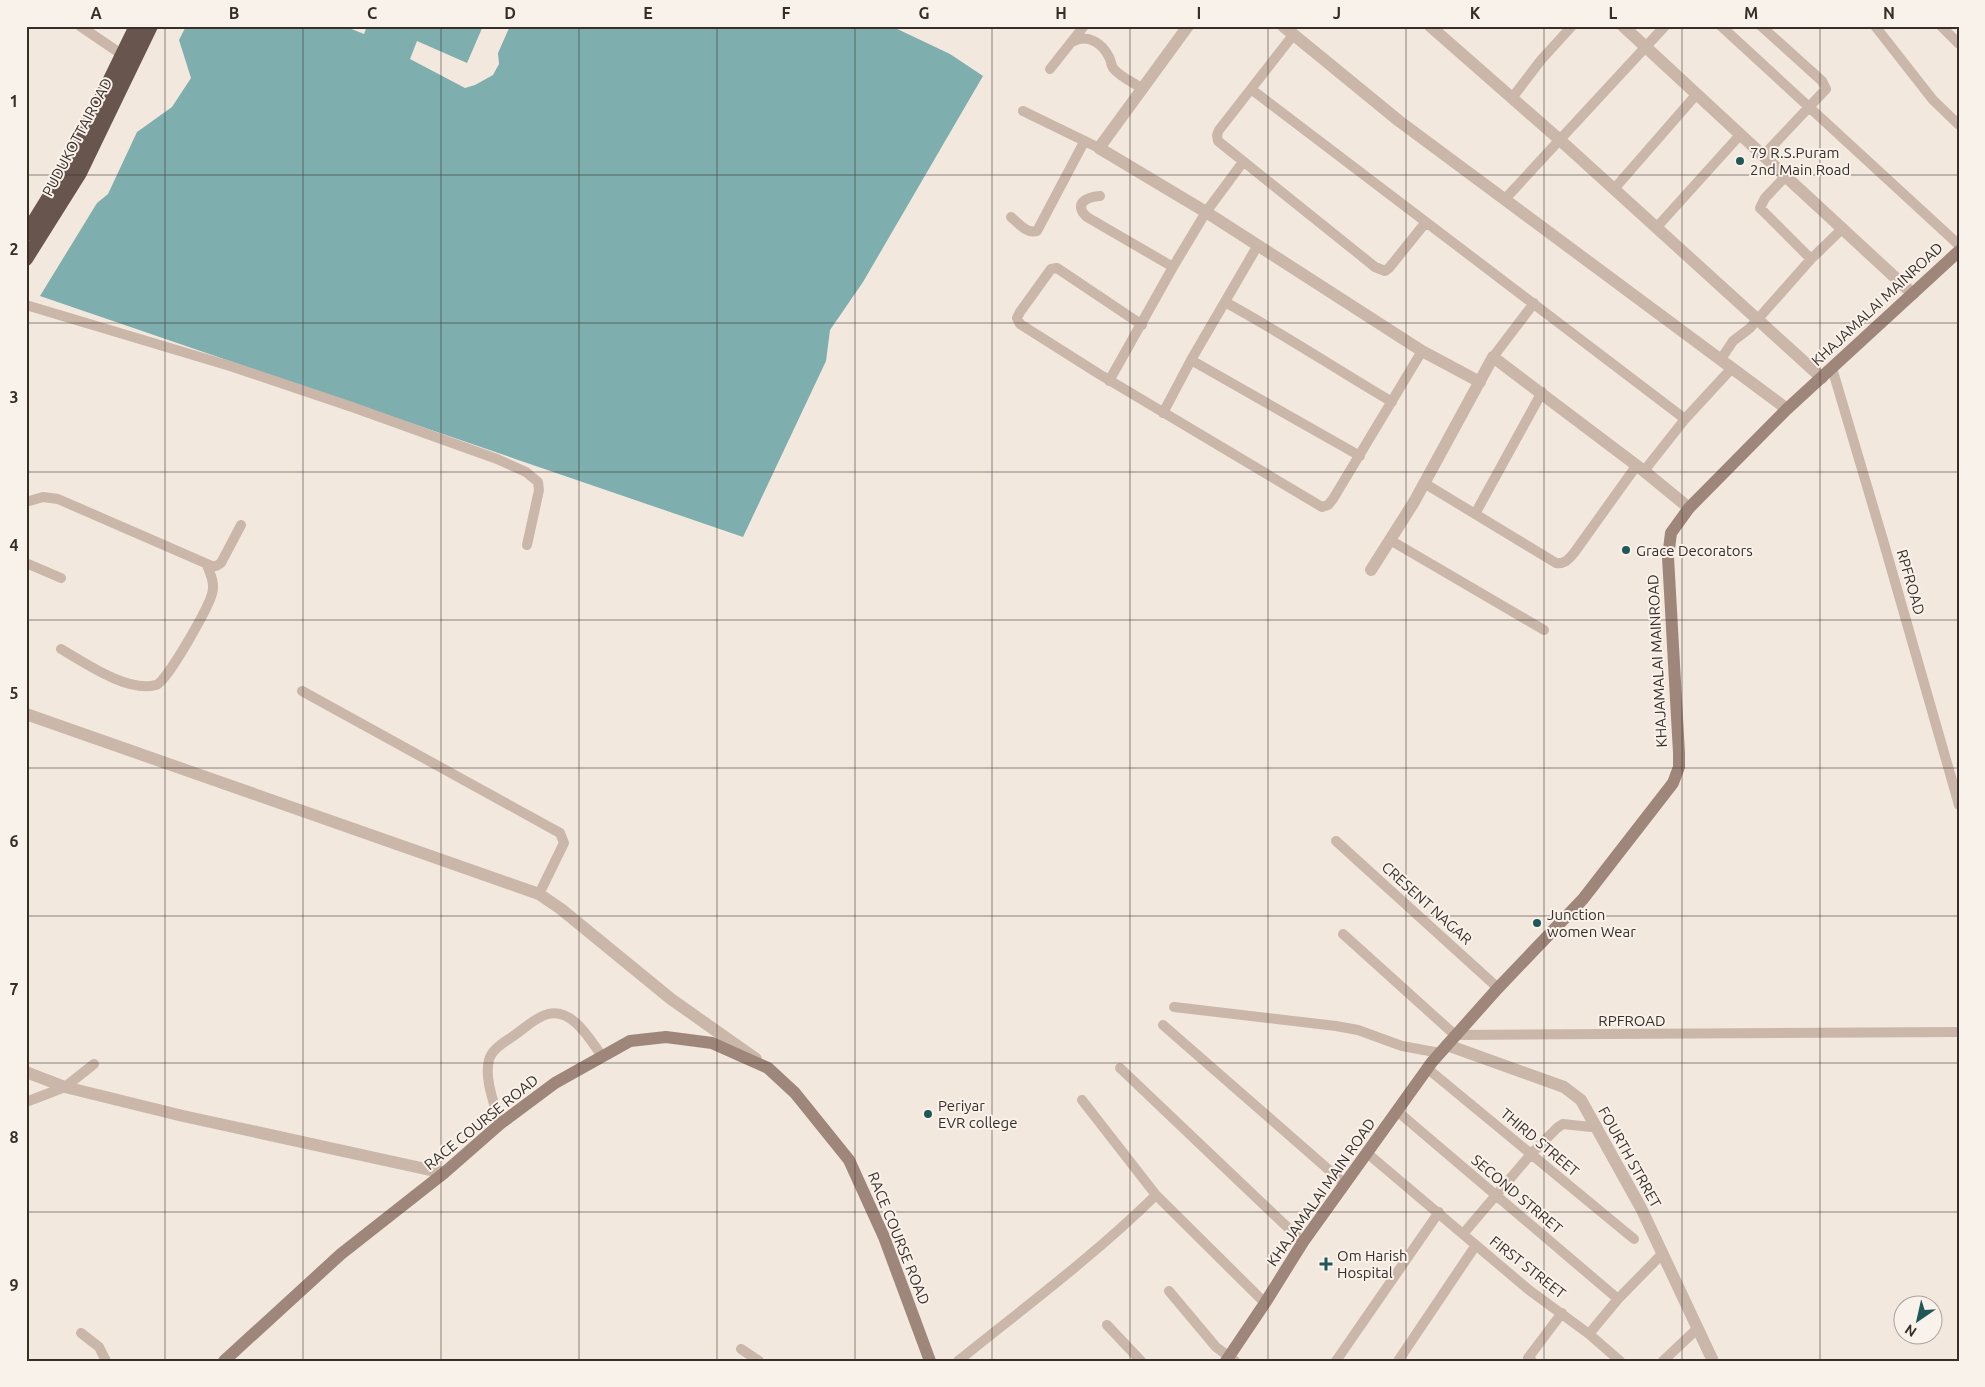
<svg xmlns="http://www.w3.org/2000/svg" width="1985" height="1387" font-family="Ubuntu,sans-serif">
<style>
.water{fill:#7eaeae}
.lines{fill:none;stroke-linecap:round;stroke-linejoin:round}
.minor{stroke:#cab7aa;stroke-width:10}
.tertiary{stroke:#cab7aa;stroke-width:12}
.secondary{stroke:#9e867b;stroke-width:12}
.trunk{stroke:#68564e;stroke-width:14}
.grid{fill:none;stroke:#372d29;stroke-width:1;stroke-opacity:0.55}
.poi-dot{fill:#205758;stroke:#f9f2ea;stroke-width:2}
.labels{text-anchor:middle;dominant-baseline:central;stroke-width:4;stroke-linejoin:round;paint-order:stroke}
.street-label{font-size:15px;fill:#372d29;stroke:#f9f2ea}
.poi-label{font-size:15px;fill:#372d29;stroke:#f9f2ea;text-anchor:start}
.neatline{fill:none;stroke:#372d29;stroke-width:2}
.grid-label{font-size:16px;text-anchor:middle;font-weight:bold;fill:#372d29}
</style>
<rect width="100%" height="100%" fill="#f2e8de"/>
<!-- water -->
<path class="water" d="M186 26H344L364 34 367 26H483L467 63 417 41 410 59 465 88 475 85 493 75 499 64 498 53 510 26H891L950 54 983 76 863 282 830 330 826 361 743 537 40 296 97 203 108 194 137 132 172 107 191 78 179 40Z"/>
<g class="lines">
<!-- minor -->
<path class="minor" d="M80 26 127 58
M1721 26 1959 245
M1761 26 1822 81 1826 89 1763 156
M1875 26 1933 100 1959 125
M1941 26 1959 44
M1294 34 1251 89 1685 419
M1074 41C1088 34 1102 43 1109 57 1111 60 1111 65 1113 68 1120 77 1134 83 1143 89
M1050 69 1084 26
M1251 89 1219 130 1217 135 1218 141 1375 267 1385 271 1389 268 1426 222
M1512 98 1541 60 1572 26
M1023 111 1099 148
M1785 177 1765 198 1760 208 1811 259
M1614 189 1696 95
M1100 196C1086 197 1073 204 1087 217L1173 267
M1505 199 1665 26
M1011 217C1019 224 1027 234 1037 231L1084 142
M1656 228 1740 135
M1225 302C1282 333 1336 369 1392 402
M26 305 230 366 352 407 497 459 526 472 538 482 539 490 527 545
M1142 325 1057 268 1051 269 1020 312 1017 318 1020 324 1099 374 1322 507 1328 505 1333 499 1422 351
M1493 357 1534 303
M1721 359 1733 341 1750 328 1811 259 1842 229
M1191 360 1360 456
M1832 368 1883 540 1959 805
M1109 381 1173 267 1206 212 1243 162
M1163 413 1191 360 1258 245
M1644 471 1685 419 1732 368
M1424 483 1556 563C1565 564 1568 560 1574 553L1637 465
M26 502 43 497 58 499 212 566H216L221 563 241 525
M1475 514 1542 392
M1390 540 1544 630
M26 563 61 578
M61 649C85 663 128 693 156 685 167 682 208 608 212 594 215 584 211 575 207 565
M302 691 560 833 564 843 539 894
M1336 841 1498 988
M1343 934 1455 1035 1959 1032
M1174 1007 1336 1026 1358 1030 1402 1046 1440 1053
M1163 1025 1345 1184
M1120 1068 1303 1242
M1428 1069 1634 1239
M1082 1100 1156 1195 1265 1303
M26 1102 65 1087 94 1064
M1397 1111 1618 1299
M500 1124C495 1105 484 1080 489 1060 492 1048 507 1041 516 1034 525 1028 536 1017 548 1014 573 1008 590 1040 602 1056
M1367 1153 1529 1290 1589 1334 1618 1299 1662 1254
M1463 1234 1531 1154 1557 1128 1563 1124 1591 1127 1595 1124
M1169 1291 1216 1347 1235 1361
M1107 1325 1141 1361
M81 1333 99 1347 106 1361
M1589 1334 1620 1361
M741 1349 759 1361
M958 1361C1025 1307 1095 1255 1156 1195
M1336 1361 1439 1212
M1398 1361 1476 1245
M1532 1361 1528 1358 1562 1313
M1663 1361 1698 1328"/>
<!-- tertiary -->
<path class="tertiary" d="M1188 26 1099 148 1206 212 1422 351 1480 382
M1283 26 1399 121 1787 409
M1430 26 1560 140 1822 378
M1623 26 1913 294
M1371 570 1414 502 1493 357 1644 471 1689 508
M26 714 539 894 561 909 671 999 756 1059
M1447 1045 1564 1087 1581 1100 1641 1208 1713 1361
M26 1072 65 1087 183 1116 444 1173"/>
<!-- secondary -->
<path class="secondary" d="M224 1361 341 1254 444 1173 500 1124 555 1083 630 1041 666 1037 712 1043 768 1068 795 1093 849 1160 884 1237 930 1361
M1226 1361 1265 1303 1303 1242 1432 1062 1498 988 1583 899 1673 783 1679 767V753L1668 557 1671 533 1689 508 1787 409 1959 251"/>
<!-- trunk -->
<path class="trunk" d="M26 234 68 166 136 26
M26 259 80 173 151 26"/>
</g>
<!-- grid -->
<path class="grid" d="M165 26V1361M303 26V1361M441 26V1361M579 26V1361M717 26V1361M855 26V1361M992 26V1361M1130 26V1361M1268 26V1361M1406 26V1361M1544 26V1361M1682 26V1361M1820 26V1361M26 175H1959M26 323H1959M26 472H1959M26 620H1959M26 768H1959M26 916H1959M26 1063H1959M26 1212H1959"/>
<!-- markers -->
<g class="poi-dot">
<circle cx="1740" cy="161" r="5"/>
<circle cx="1626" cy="550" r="5"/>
<circle cx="1537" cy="923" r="5"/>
<circle cx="928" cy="1114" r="5"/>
<path d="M1323.5 1256.5h5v5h5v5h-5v5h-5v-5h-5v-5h5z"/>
</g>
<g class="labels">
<!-- street labels -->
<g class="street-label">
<text transform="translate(77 137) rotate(-62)">PUDUKOTTAIROAD</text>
<text transform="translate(1877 304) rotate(-43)">KHAJAMALAI MAINROAD</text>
<text transform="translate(1911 582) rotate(74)">RPFROAD</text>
<text transform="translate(1657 661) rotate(-93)">KHAJAMALAI MAINROAD</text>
<text transform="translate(1427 903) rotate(42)">CRESENT NAGAR</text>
<text x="1632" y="1020">RPFROAD</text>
<text transform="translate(481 1122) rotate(-39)">RACE COURSE ROAD</text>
<text transform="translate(1540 1142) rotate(40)">THIRD STREET</text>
<text transform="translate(1630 1157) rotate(61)">FOURTH STRRET</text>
<text transform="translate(1321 1192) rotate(-55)">KHAJAMALAI MAIN ROAD</text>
<text transform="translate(1517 1194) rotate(40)">SECOND STRRET</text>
<text transform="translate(899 1238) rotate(68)">RACE COURSE ROAD</text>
<text transform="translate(1528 1267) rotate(38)">FIRST STREET</text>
</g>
<!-- poi labels -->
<g class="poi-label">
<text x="1750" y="152">79 R.S.Puram<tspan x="1750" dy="17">2nd Main Road</tspan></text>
<text x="1636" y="550">Grace Decorators</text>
<text x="1547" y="914">Junction<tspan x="1547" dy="17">women Wear</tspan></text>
<text x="938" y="1105">Periyar<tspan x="938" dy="17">EVR college</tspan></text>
<text x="1337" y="1255">Om Harish<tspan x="1337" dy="17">Hospital</tspan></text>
</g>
</g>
<!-- border -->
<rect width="1985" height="1387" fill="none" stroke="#f9f2ea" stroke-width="55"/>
<!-- north arrow -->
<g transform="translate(1918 1320) rotate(214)"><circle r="24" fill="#f9f2ea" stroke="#aba39d"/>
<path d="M0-4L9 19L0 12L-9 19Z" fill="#205758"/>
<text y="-8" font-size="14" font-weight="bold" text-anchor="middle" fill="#372d29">N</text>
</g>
<rect x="28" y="28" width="1930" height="1332" class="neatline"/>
<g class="grid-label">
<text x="96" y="19">A</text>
<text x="234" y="19">B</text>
<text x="372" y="19">C</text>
<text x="510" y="19">D</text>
<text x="648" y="19">E</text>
<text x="786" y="19">F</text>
<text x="924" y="19">G</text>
<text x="1061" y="19">H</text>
<text x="1199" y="19">I</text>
<text x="1337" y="19">J</text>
<text x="1475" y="19">K</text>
<text x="1613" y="19">L</text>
<text x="1751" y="19">M</text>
<text x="1889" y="19">N</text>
<text x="14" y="107">1</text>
<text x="14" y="255">2</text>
<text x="14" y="403">3</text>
<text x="14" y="551">4</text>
<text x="14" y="699">5</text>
<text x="14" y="847">6</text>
<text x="14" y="995">7</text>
<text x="14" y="1143">8</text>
<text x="14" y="1291">9</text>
</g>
</svg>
